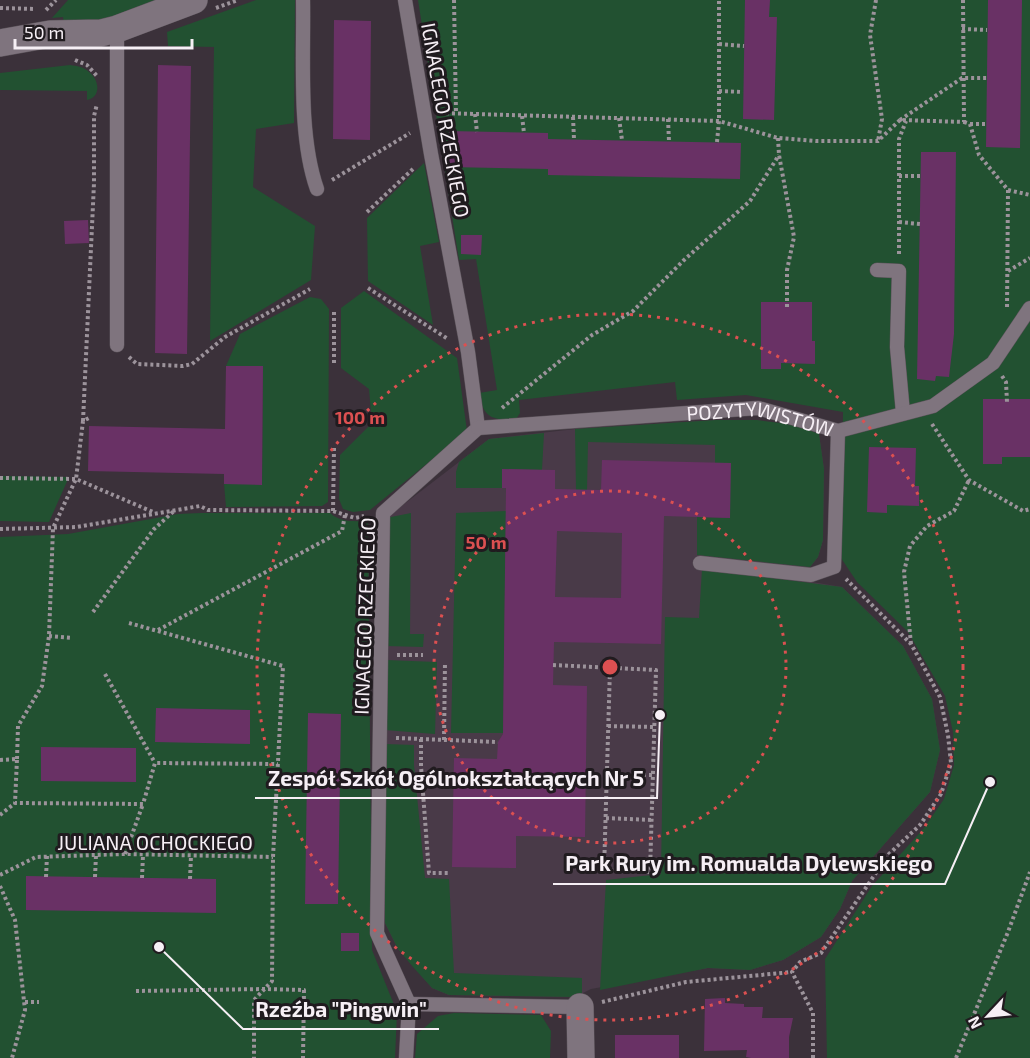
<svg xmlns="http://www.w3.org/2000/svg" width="1030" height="1058" font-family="'Exo 2',sans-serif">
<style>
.built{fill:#493a48}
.green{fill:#225131}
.building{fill:#693165;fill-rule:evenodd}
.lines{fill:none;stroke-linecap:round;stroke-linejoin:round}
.service-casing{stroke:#595158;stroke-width:15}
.minor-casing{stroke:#595158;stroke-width:28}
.path{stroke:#9c939b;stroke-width:4;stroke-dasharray:3 3;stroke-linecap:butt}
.service{stroke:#7f747e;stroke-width:14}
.minor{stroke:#7f747e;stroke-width:27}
.ring{fill:none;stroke:#dc5051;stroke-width:3;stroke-dasharray:3 6}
.labels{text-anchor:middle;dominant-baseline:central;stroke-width:6;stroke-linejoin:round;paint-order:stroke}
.street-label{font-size:20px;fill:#f6eff5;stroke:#201b1f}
.centre{fill:#dc5051;stroke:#201b1f;stroke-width:3}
.ring-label{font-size:18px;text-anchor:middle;font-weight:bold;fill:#dc5051;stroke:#201b1f;stroke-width:6;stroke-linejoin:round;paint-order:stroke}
.leader{fill:none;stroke:#f6eff5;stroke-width:2}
.callout-dot{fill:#f6eff5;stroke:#201b1f;stroke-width:2}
.callout-label{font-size:21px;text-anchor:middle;font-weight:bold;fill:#f6eff5;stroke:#201b1f;stroke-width:6;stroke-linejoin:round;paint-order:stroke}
</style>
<rect width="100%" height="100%" fill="#3b313a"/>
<!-- built -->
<path class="built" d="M716 420H757L819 434 824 469 823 540 818 557 810 567 812 582 842 587 903 646 932 699 940 750 930 792 852 881 840 909 821 937 783 960 750 970 708 968 591 989 575 997 449 995 432 988 398 949 385 923 386 518 489 439 575 429Z"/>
<!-- green -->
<path class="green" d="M68 0H172L65 34 63 17 52 18Z
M256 0H295L294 123 256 129 253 187 315 226 311 280 210 341 214 47 168 46 167 32Z
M418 0H1030V1058H827L825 959 872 886 924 828 944 799 954 765 953 732 945 696 908 632 857 582 841 558 843 412 746 395 677 400 675 382 519 400 520 413 516 419C493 421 483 418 479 393L497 390 476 259 459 260Z
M70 65C77 66 84 67 89 72 99 79 102 97 87 100V91L0 90V73Z
M424 163 439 242 420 246 433 325 368 281 367 218Z
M364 291 457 358 467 431 370 510 353 512 343 509 339 499 340 455 372 423 369 389 341 368V308Z
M310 297 321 299 329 309 328 502 322 506 226 507 224 484H262L263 367 226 366 240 334Z
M716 420H757L796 425 819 434 824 469 823 540 818 557 810 567 697 555V517L729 518 715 463V445L588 442 587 490H576L575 429Z
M544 433 542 470 502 469V488H456V472L459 462 489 439Z
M0 476 69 477 49 522 0 521Z
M506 511 503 733H451L456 513Z
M201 513H330C341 523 355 521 368 521L372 950 397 1012 395 1058H0V537L68 534 178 514Z
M411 513 410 634H424L423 647 385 646 386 518Z
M702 569 842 587 903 646 932 699 940 750 930 792 852 881 840 909 821 937 783 960 750 970 708 968 600 990 606 880 661 874 665 617 699 618Z
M386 660 437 662 435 734 385 730Z
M385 744 414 745V765L425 878 449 879 454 973 582 978V993L575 997 449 995 432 988 413 967 398 949 385 923Z
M454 1013 541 1015 551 1031 550 1058H415L417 1034 438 1016Z"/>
<!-- building -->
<path class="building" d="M745 0H770L769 17H777L774 120 743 119Z
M988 0H1022L1020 148 986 147Z
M334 20 371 21 370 140 333 139Z
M158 65 191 66 187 354 155 353Z
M449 131 548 133V139L741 143 740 179 548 175V169L449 167Z
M921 152H956L954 334 949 377 936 376 935 381 917 379Z
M88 220 89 243 65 244 64 221Z
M461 235H482L481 255 461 254Z
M761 302H812V341H815V364L781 363V369H761Z
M226 366H263L262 485 224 484V474L88 471 89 426 225 429Z
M983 399H1030V457H1002V464H983Z
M869 447 916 448 915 486H919V506L887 505V513L867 512Z
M602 460 731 463 730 518 664 516 661 644 554 642 553 685 587 686 585 837 516 836V868L452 867 454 758 497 759 498 742 503 734 506 488H502V469L555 470V489L601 490ZM557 531 622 533 621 598 555 597Z
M156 708 250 710V744L155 742Z
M308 713 341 714 338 904H305Z
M41 747 136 748V782L41 781Z
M26 876 216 879V913L26 910Z
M341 933H359V951H341Z
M725 998V1003L744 1004V1007H763L762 1018H793L789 1037V1058H751L746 1057 747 1050 704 1051 705 999Z
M615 1035H679V1058H615Z"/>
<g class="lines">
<!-- service casing -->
<g class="service-casing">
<g id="service">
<path d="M303 0C304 58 298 135 317 189"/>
<path d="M405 0 431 154 468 352 478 428 383 513 377 933 409 1004 406 1058"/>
<path d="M877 270 899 271 897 347 903 413"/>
<path d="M117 345V29"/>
<path id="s1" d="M478 428 758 408 838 431 933 406 993 363 1030 308"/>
<path d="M700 563 811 575 834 567 838 431"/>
<path d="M409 1004 580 1007"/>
</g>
</g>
<!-- minor casing -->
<g class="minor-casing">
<path id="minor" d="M0 43 50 34 101 33 117 29 194 0
M580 1007 581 1058"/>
</g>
<!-- path -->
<path class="path" d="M454 0 456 113
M876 0 870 35 882 119 878 141
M0 8 35 9
M216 8 238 0
M46 10 56 0
M962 29 987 30
M719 44 744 46
M75 60 87 65 97 76
M719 91 743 92
M440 113 719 121 778 138 816 141H878L900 120 964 122 963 0
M475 114 477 132
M522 116 524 133
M573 117 574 139
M619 118 622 140
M668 119 669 141
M900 120 962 78H987
M964 122 970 124 979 155 1008 190 1007 309
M970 124H986
M778 138 779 155 794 237 787 270V307
M717 142 719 121V0
M899 176H921
M332 180 410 133
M1008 190 1030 195
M367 212 414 168
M899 222 920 224
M899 254V139L906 121
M1008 271 1030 258
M368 288 448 339
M129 357 137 364 183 366 192 364 225 337 310 289
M334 363V312
M1002 376 1006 382 1007 402
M502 408 592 335 633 311 683 261 750 201 779 155
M83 421 94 183V116L97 104
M932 424 969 480 1023 511 1030 509
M0 478 76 479 153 512
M333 511 334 448
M0 529 77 527 200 506 208 510 333 511 355 518 364 516
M93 612 154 529 174 511
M129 623 283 666 273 857 272 981 254 1000V1058
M158 630 342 531 345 515
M49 636 72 638
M911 644 904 572 910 546 927 526 954 511 969 480
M397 655H423
M553 665 656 670 650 872 600 870
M105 674 155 763
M608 726 654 727
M396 738 498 742
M421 739V766L429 873H449
M444 740 445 663
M17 759 18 726 42 686 49 636 53 528 76 479 83 421 89 418
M0 760 17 759 15 803 143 804 155 763 278 764
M607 774 653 775
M0 815 15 803
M606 818 652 820
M125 854 143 804
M604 871 610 668
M0 875 36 857 125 854 273 857
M46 877 47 856
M95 877 96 855
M142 878 143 855
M190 879 191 856
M0 886 15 920 25 1010 12 1058
M136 991 264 989 304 990 303 1058
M25 1002H39
M602 1002 686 982 792 972
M813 1058V1013L792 972 800 962 821 953 889 854 920 825 941 794 951 763 948 735 940 697 920 660 911 644 846 579
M956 1058 1008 932 1030 872"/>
<!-- service -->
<use href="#service" class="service"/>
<!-- minor -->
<use href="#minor" class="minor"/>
</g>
<!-- distance rings -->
<g class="ring">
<circle cx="610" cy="667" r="176"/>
<circle cx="610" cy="667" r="353"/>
</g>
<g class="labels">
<!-- street labels -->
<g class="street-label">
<text transform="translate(446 120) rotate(80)">IGNACEGO RZECKIEGO</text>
<text stroke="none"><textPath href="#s1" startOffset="284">POZYTYWISTÓW</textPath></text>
<text transform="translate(364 616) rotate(-88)">IGNACEGO RZECKIEGO</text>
<text x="155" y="842">JULIANA OCHOCKIEGO</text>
</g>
</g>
<circle cx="610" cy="667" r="9" class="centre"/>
<g class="ring-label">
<text x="360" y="424">100 m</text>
<text x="486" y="549">50 m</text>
</g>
<!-- callouts -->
<path class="leader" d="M660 715L657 798H255M990 782L945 884H553M159 947L243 1029H439"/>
<g class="callout-dot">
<circle cx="660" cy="715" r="6"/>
<circle cx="990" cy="782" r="6"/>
<circle cx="159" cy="947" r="6"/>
</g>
<g class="callout-label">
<text x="456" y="786">Zespół Szkół Ogólnokształcących Nr 5</text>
<text x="749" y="871">Park Rury im. Romualda Dylewskiego</text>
<text x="341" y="1017">Rzeźba "Pingwin"</text>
</g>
<!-- north arrow -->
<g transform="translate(988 1016) rotate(244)" stroke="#201b1f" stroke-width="4.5" paint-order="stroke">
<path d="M0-4.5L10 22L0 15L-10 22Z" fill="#f6eff5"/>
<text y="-9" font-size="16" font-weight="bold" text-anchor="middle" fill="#f6eff5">N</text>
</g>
<!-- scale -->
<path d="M15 39v9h177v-9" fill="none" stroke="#f6eff5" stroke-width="3"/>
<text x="24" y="39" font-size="18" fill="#f6eff5" stroke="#201b1f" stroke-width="4.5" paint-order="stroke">50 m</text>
</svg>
